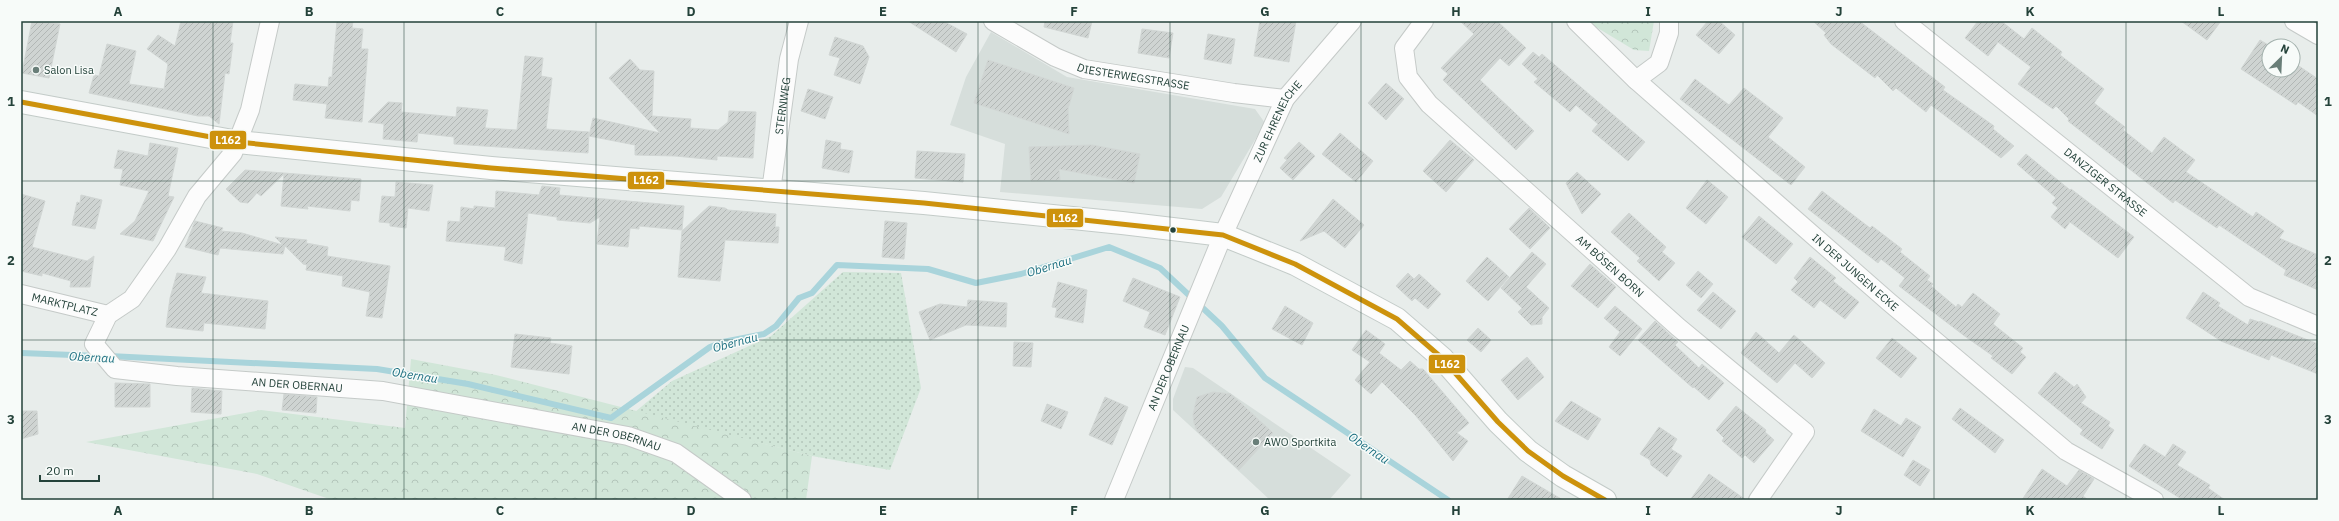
<svg xmlns="http://www.w3.org/2000/svg" width="2339" height="521" font-family="'IBM Plex Sans',sans-serif">
<style>
.built{fill:#d6dedb}
.green{fill:url(#green-dots)}
.forest{fill:url(#forest-crowns)}
.lines{fill:none;stroke-linecap:round;stroke-linejoin:round}
.stream{stroke:#a9d4db;stroke-width:6}
.building{fill:url(#building-hatch);stroke:#d1d6d4}
.street-casing{stroke:#c5cac8;stroke-width:20}
.secondary-casing{stroke:#c3cbc8;stroke-width:24}
.street{stroke:#fcfcfc;stroke-width:18}
.secondary{stroke:#fcfcfc;stroke-width:22}
.bus-1-casing{stroke:#f7fbf9;stroke-width:8}
.bus-1{stroke:#cd920c;stroke-width:5}
.grid{fill:none;stroke:#24423a;stroke-width:1;stroke-opacity:0.55}
.poi-dot{fill:#697e78;stroke:#f7fbf9;stroke-width:1.5}
.bus-dot{fill:#24423a;stroke:#f7fbf9;stroke-width:1.5}
.labels{text-anchor:middle;dominant-baseline:central;stroke-width:3;stroke-linejoin:round;paint-order:stroke}
.poi-label{font-size:11px;fill:#24423a;stroke:#f7fbf9;text-anchor:start}
.street-label{font-size:11px;fill:#24423a;stroke:#f7fbf9}
.water-label{font-size:12px;font-style:italic;fill:#1c6f80;stroke:#f7fbf9}
.line-badge{stroke:#f7fbf9;stroke-width:1.5}
.badge-label{font-size:11px;text-anchor:middle;font-weight:bold;fill:#fff}
.neatline{fill:none;stroke:#24423a;stroke-width:1.5}
.grid-label{font-size:13px;text-anchor:middle;font-weight:bold;fill:#24423a}
</style>
<defs>
<pattern id="green-dots" width="8" height="8" patternUnits="userSpaceOnUse"><rect width="8" height="8" fill="#d1e6d8"/><path d="M2 2h.1M6 6h.1" fill="none" stroke="#b3c6ba" stroke-width="1.8" stroke-linecap="round"/></pattern>
<pattern id="forest-crowns" width="20" height="18" patternUnits="userSpaceOnUse"><rect width="20" height="18" fill="#d1e6d8"/><path d="M2 6a3 3 0 1 1 6 0M12 15a3 3 0 1 1 6 0" fill="none" stroke="#b3c6ba"/></pattern>
<pattern id="building-hatch" width="6" height="6" patternUnits="userSpaceOnUse"><rect width="6" height="6" fill="#cfd4d2"/><path d="M-1 1l2-2M0 6l6-6M5 7l2-2" fill="none" stroke="#b2b7b5"/></pattern>
</defs>
<rect width="100%" height="100%" fill="#e8edeb"/>
<!-- built -->
<path class="built" d="M991 32 1067 77 1255 109 1265 123 1221 197 1202 209 1000 192 1005 144 950 125 966 77Z
M1185 367 1193 368 1351 475 1329 500H1270L1173 410V399Z"/>
<!-- green -->
<path class="green" d="M843 272 901 273 921 388 890 470 812 456 635 412 672 381 771 336Z"/>
<!-- forest -->
<path class="forest" d="M1586 21H1654L1649 51 1634 50Z
M411 359 496 375 812 456 806 500H332L257 474 86 442 261 410 405 428Z"/>
<g class="lines">
<!-- stream -->
<path class="stream" d="M21 353 99 356
M109 356 377 369 468 384 611 418 710 347 723 342 764 334 776 326 799 298 812 293 837 265 928 269 976 283 1021 274 1109 247 1160 268 1222 326 1265 378 1448 500"/>
</g>
<!-- building -->
<path class="building" d="M32 21 60 24 49 78 22 73Z
M181 21H233L230 43H233L229 74 225 73 219 124 209 116H198L89 93 94 75 99 76 107 44 136 51 129 84 164 89 168 64 147 49 158 35 175 46Z
M337 21H353L352 28 363 29 361 49H368L362 122 325 118 327 104 293 100 295 84 328 87 329 77H332Z
M908 21H943L967 34 956 52Z
M1045 21H1092L1088 38 1044 27Z
M1260 21H1296L1289 62 1254 56Z
M1460 21H1497L1526 48 1509 66 1500 58 1480 80 1534 131 1516 150 1443 80 1448 74 1441 68 1474 34Z
M1708 21H1719L1735 35 1719 54 1696 35Z
M1813 21H1859L1945 87 1943 90 1994 126 1993 129 2014 146 2001 158 1931 105 1926 112 1896 88 1893 91 1877 75 1875 78 1831 44 1824 35 1826 33Z
M1978 21H2001L2024 39 2032 28 2062 52 2060 55 2104 89 2094 103 2125 127 2123 130 2152 153 2164 137 2195 160 2186 172 2253 217 2256 212 2284 231 2279 238 2318 255V290L2284 275 2286 270 2219 225 2217 228 2175 200 2173 203 2068 121 2069 119 2056 106 2053 109 2018 84 2031 67 1998 42 1988 56 1965 38Z
M2181 21H2221L2207 40Z
M1142 29 1173 33 1169 58 1138 53Z
M1208 34 1235 39 1231 64 1204 59Z
M835 37 863 46 869 57 860 84 834 75 840 58 829 55Z
M2260 40 2270 46 2269 70H2293V62L2318 79V116L2298 102 2296 105 2241 69Z
M1533 52 1539 57 1542 54 1645 142 1628 161 1592 131 1598 124 1576 105 1570 112 1534 82 1538 79 1522 64Z
M525 56 543 58 541 76 552 78 546 129 589 132 588 153 454 144V137L418 133 417 142 383 139 384 124 368 122 388 102 402 103 401 112 456 117 457 107 488 110 485 128 517 130Z
M630 59 640 70 654 71 652 116 691 119 690 128 718 130 728 122 729 111 756 112 753 158 717 156V160L675 156 635 155V145L589 136 593 118 660 133 609 78Z
M988 60 1074 88 1068 109 1069 134 974 103Z
M1695 79 1729 105 1744 88 1783 118 1768 137 1805 167 1791 185 1680 99Z
M1386 83 1404 99 1386 120 1368 103Z
M808 89 833 97 825 119 801 111Z
M1340 133 1373 161 1356 182 1322 154Z
M826 140 841 143 840 149 853 151 849 173 822 168Z
M1450 140 1474 160 1446 192 1423 171Z
M1299 142 1315 156 1293 180 1280 168 1287 160 1284 158Z
M150 143 178 148 168 196 174 197 153 241 120 234 135 221 149 191 120 185 123 169 114 168 118 150 148 156Z
M1092 145 1140 154 1134 183 1059 169 1060 180 1031 181 1029 147Z
M917 151 965 154 963 182 915 178Z
M2026 154 2070 190 2071 189 2134 237 2118 258 2070 222 2065 229 2051 217 2058 208 2052 203 2056 198 2017 164Z
M245 170 361 179 359 201 351 200 350 211 307 206 308 209 281 206 284 174 261 196 257 193 248 203 240 202 226 189Z
M1577 172 1601 194 1582 214 1566 183Z
M1707 180 1728 197 1706 224 1686 208Z
M396 182 433 185 429 211 408 208 406 228 390 226V223L379 222 382 196 395 197Z
M542 186 560 188 559 195 684 206 682 230 639 226V229L630 228 628 247 597 244 600 217 590 223 557 220V217L528 213 522 264 504 260 506 247 446 241 448 221 460 222 461 207 474 209V206L495 208 496 191 539 195Z
M1822 191 1870 228 1872 226 1902 249 1900 252 1930 276 1927 280 1933 284 1931 286 1956 307 1958 304 1962 307 1973 293 2000 314 1993 324 2023 348 2020 352 2026 357 2012 374 1991 358 1993 356 1966 337 1899 286 1905 278 1881 259 1878 263 1808 209Z
M21 194 45 201 32 247 87 261 94 256 90 287H70L71 281 42 273V276L21 271Z
M81 195 102 200 95 229 72 225 77 202 80 203Z
M1333 199 1364 225 1345 248 1324 231 1300 241Z
M709 206 725 208 728 210 776 214 775 227H779L778 243 725 240 720 281 678 277 682 231Z
M1529 208 1550 228 1530 249 1509 229Z
M1629 213 1666 247 1662 252 1675 263 1659 281 1637 261 1640 258 1611 232Z
M1759 216 1793 244 1776 264 1742 237Z
M195 221 223 228 221 231 242 233 283 245 275 237 307 240 306 243 328 247 327 256 390 266 382 318 366 316 370 292 342 286 343 276 306 270 307 265 303 264 285 246 283 254 220 248 218 255 185 247Z
M885 221 907 223 904 259 882 257Z
M1532 252 1546 264 1526 287 1549 308 1542 317V324L1531 325 1518 312 1522 308 1501 288Z
M1487 257 1509 277 1488 301 1466 281Z
M1810 257 1836 278 1833 281 1859 302 1845 319 1820 300 1814 308 1791 290 1798 282 1794 278Z
M1590 264 1616 287 1598 308 1571 286Z
M1698 271 1713 284 1701 298 1686 285Z
M177 273 206 277 201 293 268 301 265 329 204 323 203 331 166 327 170 298Z
M1408 273 1414 279 1419 274 1441 294 1428 309 1415 298 1412 301 1396 286Z
M1133 278 1180 297 1165 335 1144 327 1150 312 1123 301Z
M1058 282 1087 290 1083 323 1055 317 1057 308 1052 307Z
M1713 292 1736 311 1721 329 1697 310Z
M2203 292 2220 303 2218 306 2248 325 2250 319 2259 322 2260 321 2318 344V374L2271 355 2269 360 2221 341 2186 318Z
M968 300 1007 303 1006 327 966 325 930 340 919 312 940 304 967 307Z
M1285 306 1313 323 1302 345 1272 329Z
M1615 306 1642 329 1620 356 1609 347 1620 332 1604 318Z
M1655 321 1678 342 1675 345 1699 368 1702 364 1724 383 1709 400 1694 387 1693 388 1638 340Z
M1478 328 1491 340 1481 352 1467 340Z
M1366 330 1385 344 1379 353 1401 370 1410 361 1419 369H1423L1469 423 1457 433 1468 441 1453 461 1416 416 1382 382 1371 394 1355 380 1370 362 1352 350Z
M1756 332 1779 353 1794 335 1825 363 1812 378 1795 363 1777 383 1741 353Z
M515 334 551 338 550 343 572 346 569 374 511 367Z
M1892 338 1917 358 1901 378 1876 358Z
M1014 342 1033 343 1031 367 1013 366Z
M1527 357 1544 377 1518 400 1501 380Z
M2055 372 2074 387 2077 384 2086 397 2081 403 2110 422 2108 426 2114 430 2102 449 2080 434 2083 430 2038 393Z
M115 383 150 384V407H115Z
M192 388 222 391 221 414 191 412Z
M1213 392 1231 394 1273 433 1239 470 1197 431 1194 423 1193 415 1197 397Z
M284 394 317 397 316 413 282 410Z
M1105 397 1128 407 1112 445 1089 435Z
M1571 401 1601 419 1588 440 1555 421Z
M1047 404 1068 412 1061 429 1041 421Z
M1736 406 1766 430 1765 432 1774 440 1754 463 1745 455 1742 458 1722 441 1724 438 1716 430Z
M1960 408 2004 440 1995 453 1952 419Z
M1874 409 1901 426 1906 418 1921 427 1903 457 1861 431Z
M21 411H37L38 434 21 439Z
M1659 427 1677 439 1671 449 1682 456 1667 477 1651 465 1650 460 1640 454Z
M2144 444 2165 457 2173 444 2186 452 2177 465 2210 485 2208 488 2225 500H2183L2129 466Z
M1913 460 1930 470 1920 486 1904 475Z
M2042 469 2067 486 2079 470 2094 479 2083 496 2088 500H2022Z
M1709 474 1746 500H1690Z
M1522 476 1563 500H1507Z"/>
<g class="lines">
<!-- street casing -->
<g class="street-casing">
<g id="street">
<path id="s1" d="M270 21 250 110 233 153 197 196 167 249 132 299 108 315 94 344 115 369 177 376 383 391 628 436 676 453 742 500"/>
<path id="s2" d="M993 21 1055 57 1084 69 1234 93 1285 99"/>
<path id="s3" d="M1424 21 1404 48 1408 77 1429 104 1678 327 1805 432 1758 500"/>
<path id="s4" d="M1576 21 1636 80 1889 302 2066 451 2154 500"/>
<path id="s5" d="M1904 21 2249 297 2318 326"/>
<path d="M2294 21 2318 35"/>
<path d="M1636 80 1659 63 1669 33V21"/>
<path id="s6" d="M771 191 789 59 799 21"/>
<path id="s7" d="M21 294 108 315"/>
<path id="s8" d="M1114 500 1223 235 1285 99 1352 21"/>
</g>
</g>
<!-- secondary casing -->
<g class="secondary-casing">
<path id="secondary" d="M21 102 238 142 491 168 924 203 1122 223 1223 235 1295 264 1397 319 1442 358 1498 422 1528 451 1563 476 1605 500"/>
</g>
<!-- street -->
<use href="#street" class="street"/>
<!-- secondary -->
<use href="#secondary" class="secondary"/>
<!-- bus-1 casing -->
<g class="bus-1-casing">
<path id="bus-1" d="M21 102 238 142 491 168 924 203 1223 235 1295 264 1397 319 1442 358 1498 422 1528 451 1563 476 1605 500"/>
</g>
<!-- bus-1 -->
<use href="#bus-1" class="bus-1"/>
</g>
<!-- grid -->
<path class="grid" d="M213 21V500M404 21V500M596 21V500M787 21V500M978 21V500M1170 21V500M1361 21V500M1552 21V500M1743 21V500M1934 21V500M2126 21V500M21 181H2318M21 340H2318"/>
<!-- markers -->
<g class="poi-dot">
<circle cx="36" cy="70" r="4"/>
<circle cx="1256" cy="442" r="4"/>
</g>
<circle class="bus-dot" cx="1173" cy="230" r="3.5"/>
<g class="labels">
<!-- poi labels -->
<g class="poi-label">
<text x="44" y="70">Salon Lisa</text>
<text x="1264" y="442">AWO Sportkita</text>
</g>
<!-- street labels -->
<g class="street-label">
<text stroke="none"><textPath href="#s2" startOffset="153">DIESTERWEGSTRASSE</textPath></text>
<text stroke="none"><textPath href="#s6" startOffset="86">STERNWEG</textPath></text>
<text stroke="none"><textPath href="#s8" startOffset="413">ZUR EHRENEICHE</textPath></text>
<text stroke="none"><textPath href="#s5" startOffset="258">DANZIGER STRASSE</textPath></text>
<text stroke="none"><textPath href="#s3" startOffset="340">AM BÖSEN BORN</textPath></text>
<text stroke="none"><textPath href="#s4" startOffset="376">IN DER JUNGEN ECKE</textPath></text>
<text stroke="none"><textPath href="#s7" startOffset="45">MARKTPLATZ</textPath></text>
<text stroke="none"><textPath href="#s8" startOffset="143">AN DER OBERNAU</textPath></text>
<text stroke="none"><textPath href="#s1" startOffset="592">AN DER OBERNAU</textPath></text>
<text stroke="none"><textPath href="#s1" startOffset="916">AN DER OBERNAU</textPath></text>
</g>
<!-- water labels -->
<g class="water-label">
<text transform="translate(1049 266) rotate(-17)">Obernau</text>
<text transform="translate(735 342) rotate(-15)">Obernau</text>
<text transform="translate(92 357) rotate(3)">Obernau</text>
<text transform="translate(415 375) rotate(9)">Obernau</text>
<text transform="translate(1369 448) rotate(34)">Obernau</text>
</g>
</g>
<g class="line-badge">
<rect x="209" y="130" width="38" height="20" rx="4" fill="#cd920c"/>
<rect x="627" y="171" width="38" height="19" rx="4" fill="#cd920c"/>
<rect x="1046" y="208" width="38" height="20" rx="4" fill="#cd920c"/>
<rect x="1428" y="354" width="38" height="20" rx="4" fill="#cd920c"/>
</g>
<g class="badge-label">
<text x="228" y="144">L162</text>
<text x="646" y="184">L162</text>
<text x="1065" y="222">L162</text>
<text x="1447" y="368">L162</text>
</g>
<!-- border -->
<rect width="2339" height="521" fill="none" stroke="#f7fbf9" stroke-width="44"/>
<!-- north arrow -->
<g transform="translate(2281 58) rotate(24)"><circle r="19" fill="#f7fbf9" stroke="#a3b1ad"/>
<path d="M0-3L7 15L0 10L-7 15Z" fill="#697e78"/>
<text y="-6" font-size="11" font-weight="bold" text-anchor="middle" fill="#24423a">N</text>
</g>
<!-- scale -->
<path d="M40 475v6h59v-6" fill="none" stroke="#24423a" stroke-width="2"/>
<text x="46" y="475" font-size="12" fill="#24423a" stroke="#f7fbf9" stroke-width="3" paint-order="stroke">20 m</text>
<rect x="22" y="22" width="2295" height="477" class="neatline"/>
<g class="grid-label">
<text x="118" y="16">A</text>
<text x="309" y="16">B</text>
<text x="500" y="16">C</text>
<text x="691" y="16">D</text>
<text x="883" y="16">E</text>
<text x="1074" y="16">F</text>
<text x="1265" y="16">G</text>
<text x="1456" y="16">H</text>
<text x="1648" y="16">I</text>
<text x="1839" y="16">J</text>
<text x="2030" y="16">K</text>
<text x="2221" y="16">L</text>
<text x="11" y="106">1</text>
<text x="2328" y="106">1</text>
<text x="11" y="265">2</text>
<text x="2328" y="265">2</text>
<text x="11" y="424">3</text>
<text x="2328" y="424">3</text>
<text x="118" y="515">A</text>
<text x="309" y="515">B</text>
<text x="500" y="515">C</text>
<text x="691" y="515">D</text>
<text x="883" y="515">E</text>
<text x="1074" y="515">F</text>
<text x="1265" y="515">G</text>
<text x="1456" y="515">H</text>
<text x="1648" y="515">I</text>
<text x="1839" y="515">J</text>
<text x="2030" y="515">K</text>
<text x="2221" y="515">L</text>
</g>
</svg>
